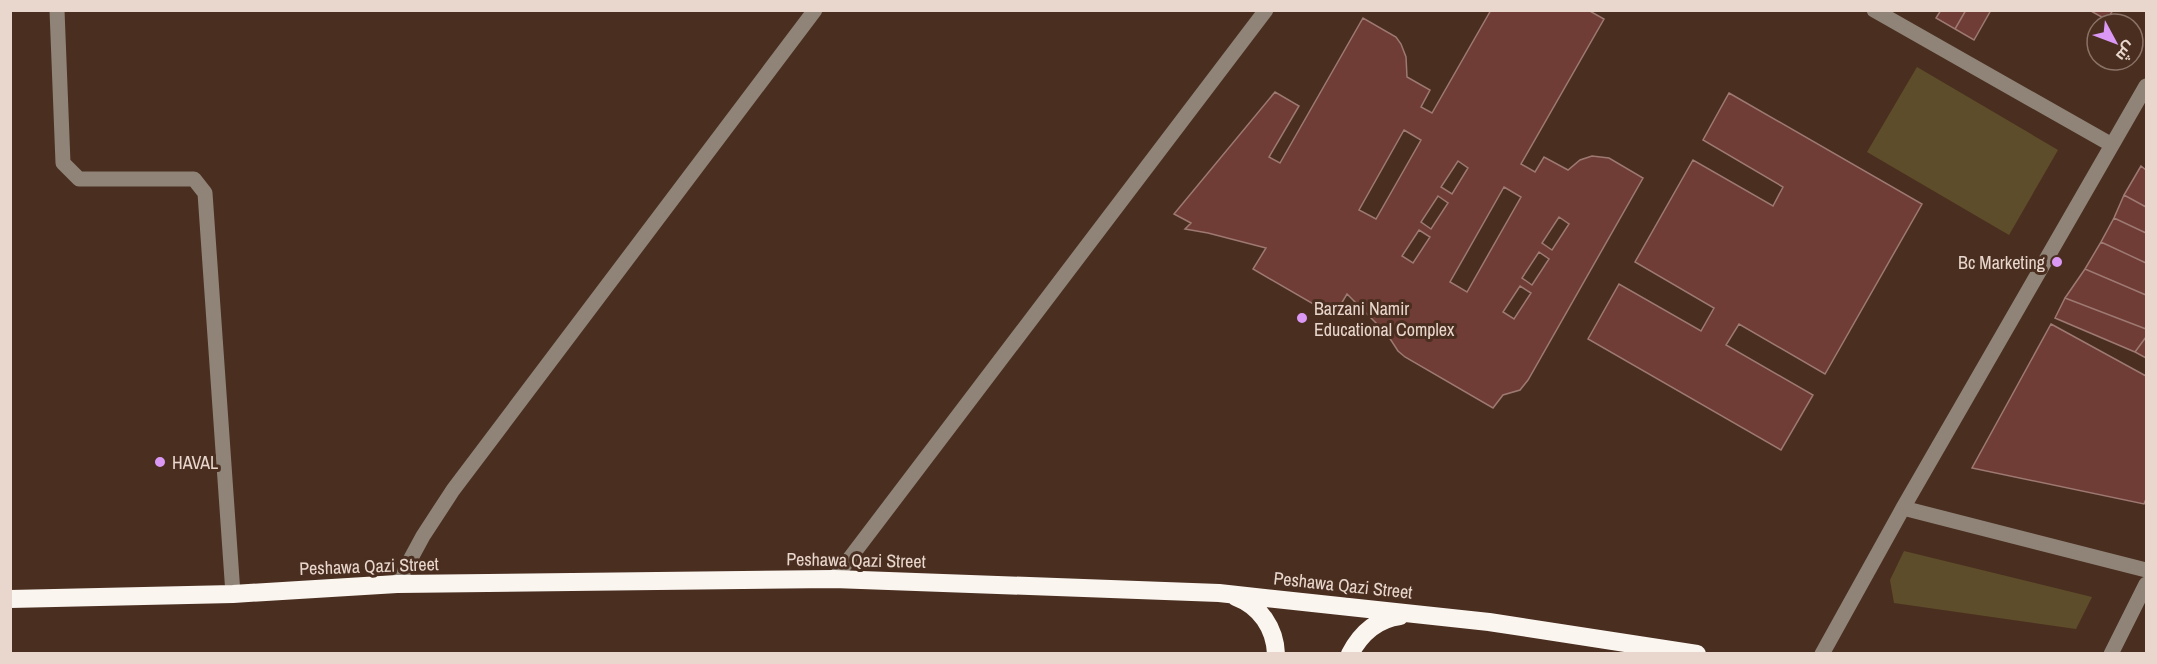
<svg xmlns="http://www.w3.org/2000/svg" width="2157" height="664" font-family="'Archivo Narrow',Cairo,sans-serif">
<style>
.green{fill:#5e4d2a}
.building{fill:#6f3d35;stroke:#9d7972;stroke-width:1.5;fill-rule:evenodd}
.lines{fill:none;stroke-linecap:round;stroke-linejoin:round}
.minor{stroke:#908479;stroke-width:15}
.highway{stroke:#fbf5f0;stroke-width:18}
.poi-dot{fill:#db99f5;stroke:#4a2f20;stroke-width:2}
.labels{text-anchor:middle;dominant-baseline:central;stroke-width:6;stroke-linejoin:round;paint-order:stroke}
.poi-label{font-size:18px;fill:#e9d7ce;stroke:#4a2f20;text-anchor:start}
.street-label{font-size:18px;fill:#e9d7ce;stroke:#4a2f20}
</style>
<rect width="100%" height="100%" fill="#4a2f20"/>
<!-- green -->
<path class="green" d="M1917 67 2058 150 2009 235 1867 152Z
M1904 551 2092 597 2076 629 1894 603 1890 580Z"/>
<!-- building -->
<path class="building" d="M1491 10H1588L1604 19 1521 164 1535 172 1544 157 1568 170 1580 160 1592 156 1609 158 1643 178 1528 380 1520 390 1503 395 1493 408 1405 357 1398 351 1387 334 1347 294 1334 316 1253 269 1266 248 1208 233 1185 229 1191 223 1174 214 1275 92 1299 106 1269 157 1280 163 1363 18 1396 37 1401 44 1406 57 1407 77 1430 90 1421 107 1432 113ZM1404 130 1421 140 1376 219 1359 210ZM1458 161 1468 168 1452 194 1441 187ZM1504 187 1521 197 1467 292 1450 282ZM1438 196 1448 203 1431 229 1421 222ZM1559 217 1569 224 1552 250 1542 243ZM1419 230 1430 237 1413 263 1402 256ZM1539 252 1549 259 1532 285 1522 278ZM1520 286 1531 293 1514 319 1503 312Z
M1941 10H1966L1955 29 1936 18Z
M1966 10H1991L1974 40 1955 29Z
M2089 10H2113L2107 20Z
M1729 93 1922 204 1825 374 1739 324 1726 345 1813 395 1781 450 1588 339 1619 284 1701 331 1714 308 1635 262 1693 160 1773 206 1783 187 1703 140Z
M2141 166 2146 170V207L2124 195Z
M2124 195 2146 207V233L2114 218Z
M2114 218 2146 233V263L2101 242Z
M2101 242 2146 263V295L2085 269Z
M2085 269 2146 295V329L2065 298Z
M2065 298 2146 329V337L2135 352 2055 318Z
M2051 324 2146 376V499L2144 504 1972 468Z
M2146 337V358L2135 352Z"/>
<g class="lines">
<!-- minor -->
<path class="minor" d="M57 10 63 163 79 179H194L205 193 233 594
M1874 10 2112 145
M1903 508 2146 570
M834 579 1266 10
M397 584 423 536 453 490 815 10
M1822 654 1903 508 2146 86
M2111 654 2146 584"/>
<!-- highway -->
<path class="highway" d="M1236 597C1260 606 1275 628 1276 654
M10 599 233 594 397 584 834 579 1219 593 1489 622 1697 654
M1350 654C1361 633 1377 619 1400 616"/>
</g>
<!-- markers -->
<g class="poi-dot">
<circle cx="2057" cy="262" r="6"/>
<circle cx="1302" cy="318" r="6"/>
<circle cx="160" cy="462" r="6"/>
</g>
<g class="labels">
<!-- poi labels -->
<g class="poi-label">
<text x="2045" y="262" text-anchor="end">Bc Marketing</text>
<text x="1314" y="308">Barzani Namir<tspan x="1314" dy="21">Educational Complex</tspan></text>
<text x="172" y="462">HAVAL</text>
</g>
<!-- street labels -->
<g class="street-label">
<text transform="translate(856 560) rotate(1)">Peshawa Qazi Street</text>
<text transform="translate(369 566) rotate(-2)">Peshawa Qazi Street</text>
<text transform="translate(1343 585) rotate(6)">Peshawa Qazi Street</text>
</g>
</g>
<!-- border -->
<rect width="2157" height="664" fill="none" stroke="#e9d7ce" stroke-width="24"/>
<!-- north arrow -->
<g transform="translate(2115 42) rotate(131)"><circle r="28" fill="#4a2f20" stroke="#8a7266" stroke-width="1.5"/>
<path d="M0-4.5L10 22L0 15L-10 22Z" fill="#db99f5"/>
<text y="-9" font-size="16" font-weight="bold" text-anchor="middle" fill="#e9d7ce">ش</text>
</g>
</svg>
